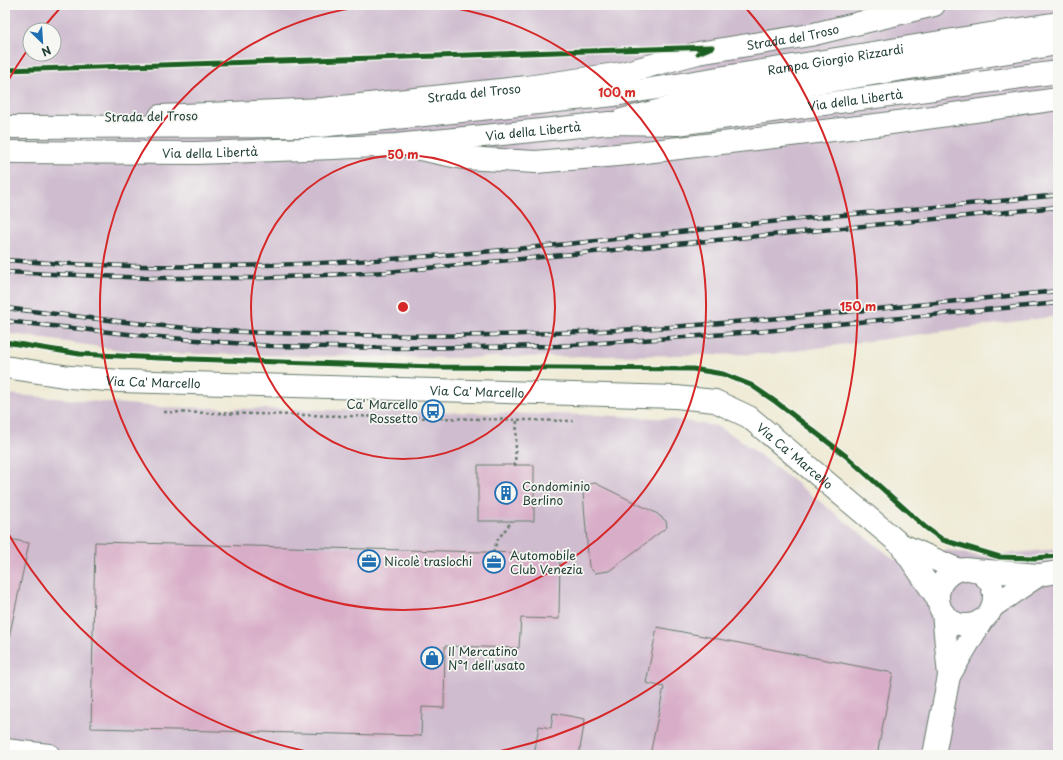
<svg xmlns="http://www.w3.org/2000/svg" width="1063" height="760" font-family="'Playpen Sans',sans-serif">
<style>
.industrial{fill:#cfbdcf;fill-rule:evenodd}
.building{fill:#d8adc7}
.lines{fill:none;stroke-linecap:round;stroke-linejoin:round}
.minor-casing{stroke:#687a6d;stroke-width:24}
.highway-casing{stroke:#687a6d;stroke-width:24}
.path{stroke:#687a6d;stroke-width:2.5;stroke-dasharray:3 3;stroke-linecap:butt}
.minor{stroke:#fff;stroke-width:22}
.highway{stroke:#fff;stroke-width:22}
.rail-casing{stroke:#1f3d34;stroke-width:4.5}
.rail{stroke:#f6f6f2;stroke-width:3;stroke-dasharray:9;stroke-linecap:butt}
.cycleway-casing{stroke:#f6f6f2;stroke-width:8}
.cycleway{stroke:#1b5e20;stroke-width:5}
.ring{fill:none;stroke:#d62828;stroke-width:2}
.labels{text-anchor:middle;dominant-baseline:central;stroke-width:3.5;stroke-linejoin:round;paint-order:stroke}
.street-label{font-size:12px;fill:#1f3d34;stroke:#f6f6f2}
.poi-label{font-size:12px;fill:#1f3d34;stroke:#f6f6f2;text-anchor:start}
.centre{fill:#d62828;stroke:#f6f6f2;stroke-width:2}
.ring-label{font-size:12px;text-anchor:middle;font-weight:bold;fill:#d62828;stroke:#f6f6f2;stroke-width:3.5;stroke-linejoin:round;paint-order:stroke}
</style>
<rect width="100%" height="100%" fill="#f6f6f2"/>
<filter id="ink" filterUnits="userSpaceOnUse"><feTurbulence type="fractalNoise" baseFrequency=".025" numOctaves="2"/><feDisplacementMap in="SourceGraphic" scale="8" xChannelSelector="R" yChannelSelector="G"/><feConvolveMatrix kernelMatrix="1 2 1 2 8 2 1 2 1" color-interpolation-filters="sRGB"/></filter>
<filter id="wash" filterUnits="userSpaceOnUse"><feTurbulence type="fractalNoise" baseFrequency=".012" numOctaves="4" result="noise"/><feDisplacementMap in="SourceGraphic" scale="16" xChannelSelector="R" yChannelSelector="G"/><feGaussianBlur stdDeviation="0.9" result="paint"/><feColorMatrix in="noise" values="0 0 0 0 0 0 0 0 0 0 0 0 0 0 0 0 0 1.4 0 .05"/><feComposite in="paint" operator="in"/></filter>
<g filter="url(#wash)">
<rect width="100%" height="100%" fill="#efebd6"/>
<!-- industrial -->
<path class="industrial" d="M5 5H1058V316L772 354 445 358 140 353 5 333ZM30 30H54V54H30Z
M5 394 161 407 597 415 672 419 716 426 739 439 894 559 948 550 978 556 1058 549V755H5Z"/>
<g id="blocks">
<!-- building -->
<path class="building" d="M478 465H534V521H478Z
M595 483 656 513 666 521 667 527 609 571 595 573 589 567 583 493 585 485Z
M5 538 29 543 6 652H5Z
M95 542 560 554 559 619 521 618 519 648 445 646 444 708 422 707 421 736 91 728Z
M657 627 893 673 877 755H650L664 687 646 683Z
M553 713 585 719 579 755H534L539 726 551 728Z"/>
</g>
</g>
<g filter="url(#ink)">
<use href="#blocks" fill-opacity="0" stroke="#687a6d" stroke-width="1"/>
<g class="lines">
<!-- minor casing -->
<g class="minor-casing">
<g id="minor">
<path id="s1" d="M160 116 323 109 527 87 623 73 698 53 810 35 934 5"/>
<path d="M622 120 681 105 1058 44"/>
<path d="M405 146 463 158 536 162 628 154 884 124 1058 99"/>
<path id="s2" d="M5 367 70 377 120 381 676 397 715 401 749 417 900 544 938 599"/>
<path d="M900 544 959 570"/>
<circle cx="966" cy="597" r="28"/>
<path d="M975 570 1039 575 1058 572"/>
<path d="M992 607 1039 575"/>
<path d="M949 676 982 620"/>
<path d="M5 750 49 755"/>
<path d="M934 755 949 676 943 613"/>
</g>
</g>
<!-- highway casing -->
<g class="highway-casing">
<g id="highway">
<path id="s3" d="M5 127 319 126 614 95 1058 23"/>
<path id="s4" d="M5 152 196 153 334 148 396 145 609 123 677 124 1058 72"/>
</g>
</g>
<!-- path -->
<path class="path" d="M164 412 573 421
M515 466 517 419
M493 552 498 539 512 521"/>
<!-- minor -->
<use href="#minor" class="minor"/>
<!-- highway -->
<use href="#highway" class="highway"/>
<!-- rail casing -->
<g class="rail-casing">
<path id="rail" d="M5 260C251 279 497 253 741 225 846 213 952 207 1058 195
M5 272 149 278H262L387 272 1058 207
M5 308C94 318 184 331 274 333 401 338 530 336 656 328 790 319 924 304 1058 291
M5 321 147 336 270 346 396 348 558 346 755 332 1058 303"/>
</g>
<!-- rail -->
<use href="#rail" class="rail"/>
<!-- cycleway casing -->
<g class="cycleway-casing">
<path id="cycleway" d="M5 70 712 47 698 53
M5 342 80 354 159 358 435 367 693 369 723 374 751 385 776 402 846 456 925 527 943 540 1000 557 1035 558 1058 556"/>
</g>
<!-- cycleway -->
<use href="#cycleway" class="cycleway"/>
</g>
</g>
<!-- distance rings -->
<g class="ring">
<circle cx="403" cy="307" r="152"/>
<path d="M429 5A303 303 0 1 1 377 5"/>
<path d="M320 754A455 455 0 0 1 5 528M5 86A455 455 0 0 1 28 49M44 27A455 455 0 0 1 62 6M744 6A455 455 0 0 1 486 754"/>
</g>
<!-- icons -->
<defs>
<g id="bus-ring" transform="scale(1.15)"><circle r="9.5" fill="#f6f6f2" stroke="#1f6fb2" stroke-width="1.5"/><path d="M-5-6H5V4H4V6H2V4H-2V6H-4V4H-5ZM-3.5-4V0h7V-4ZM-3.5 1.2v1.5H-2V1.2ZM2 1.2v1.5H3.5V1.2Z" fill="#1f6fb2"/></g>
<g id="building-ring" transform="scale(1.15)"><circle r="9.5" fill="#f6f6f2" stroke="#1f6fb2" stroke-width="1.5"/><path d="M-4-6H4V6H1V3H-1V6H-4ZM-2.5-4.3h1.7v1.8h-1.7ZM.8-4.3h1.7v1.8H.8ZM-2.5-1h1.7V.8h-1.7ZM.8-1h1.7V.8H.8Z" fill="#1f6fb2"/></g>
<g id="office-ring" transform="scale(1.15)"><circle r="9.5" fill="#f6f6f2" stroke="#1f6fb2" stroke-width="1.5"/><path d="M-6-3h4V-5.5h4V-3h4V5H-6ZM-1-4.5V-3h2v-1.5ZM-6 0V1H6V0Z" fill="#1f6fb2"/></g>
<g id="shop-ring" transform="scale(1.15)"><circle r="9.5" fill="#f6f6f2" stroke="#1f6fb2" stroke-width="1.5"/><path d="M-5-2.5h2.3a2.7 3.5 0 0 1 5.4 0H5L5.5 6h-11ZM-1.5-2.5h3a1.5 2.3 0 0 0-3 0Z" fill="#1f6fb2"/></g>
</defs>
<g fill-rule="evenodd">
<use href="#bus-ring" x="433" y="411"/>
<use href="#building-ring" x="506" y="493"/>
<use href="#office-ring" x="369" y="561"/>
<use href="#office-ring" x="494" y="562"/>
<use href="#shop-ring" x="432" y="658"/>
</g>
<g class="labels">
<!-- street labels -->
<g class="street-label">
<text stroke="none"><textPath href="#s1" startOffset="639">Strada del Troso</textPath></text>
<text stroke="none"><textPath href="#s3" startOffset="835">Rampa Giorgio Rizzardi</textPath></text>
<text stroke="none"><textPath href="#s1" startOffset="315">Strada del Troso</textPath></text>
<text stroke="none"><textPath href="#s4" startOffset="853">Via della Libertà</textPath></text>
<text transform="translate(151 116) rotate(-1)">Strada del Troso</text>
<text stroke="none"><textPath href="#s4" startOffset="529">Via della Libertà</textPath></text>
<text stroke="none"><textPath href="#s4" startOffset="205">Via della Libertà</textPath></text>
<text stroke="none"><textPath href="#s2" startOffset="149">Via Ca' Marcello</textPath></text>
<text stroke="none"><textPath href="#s2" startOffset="473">Via Ca' Marcello</textPath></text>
<text stroke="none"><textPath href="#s2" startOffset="809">Via Ca' Marcello</textPath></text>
</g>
<!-- poi labels -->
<g class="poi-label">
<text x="418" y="404" text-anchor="end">Ca' Marcello<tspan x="418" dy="14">Rossetto</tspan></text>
<text x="522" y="486">Condominio<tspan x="522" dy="14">Berlino</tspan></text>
<text x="510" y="555">Automobile<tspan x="510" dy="14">Club Venezia</tspan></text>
<text x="384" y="561">Nicolè traslochi</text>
<text x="448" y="651">Il Mercatino<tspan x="448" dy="14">N°1 dell'usato</tspan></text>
</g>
</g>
<circle cx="403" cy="307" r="6" class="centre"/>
<g class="ring-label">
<text x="617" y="97">100 m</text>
<text x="403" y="159">50 m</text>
<text x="858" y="311">150 m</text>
</g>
<!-- margin -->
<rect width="1063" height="760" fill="none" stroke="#f6f6f2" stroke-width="20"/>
<!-- north arrow -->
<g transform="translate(42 42) rotate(155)"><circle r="19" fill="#f6f6f2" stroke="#a0aca6"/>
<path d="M0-3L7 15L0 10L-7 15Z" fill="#1f6fb2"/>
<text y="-6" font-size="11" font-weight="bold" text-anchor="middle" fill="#1f3d34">N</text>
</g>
</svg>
